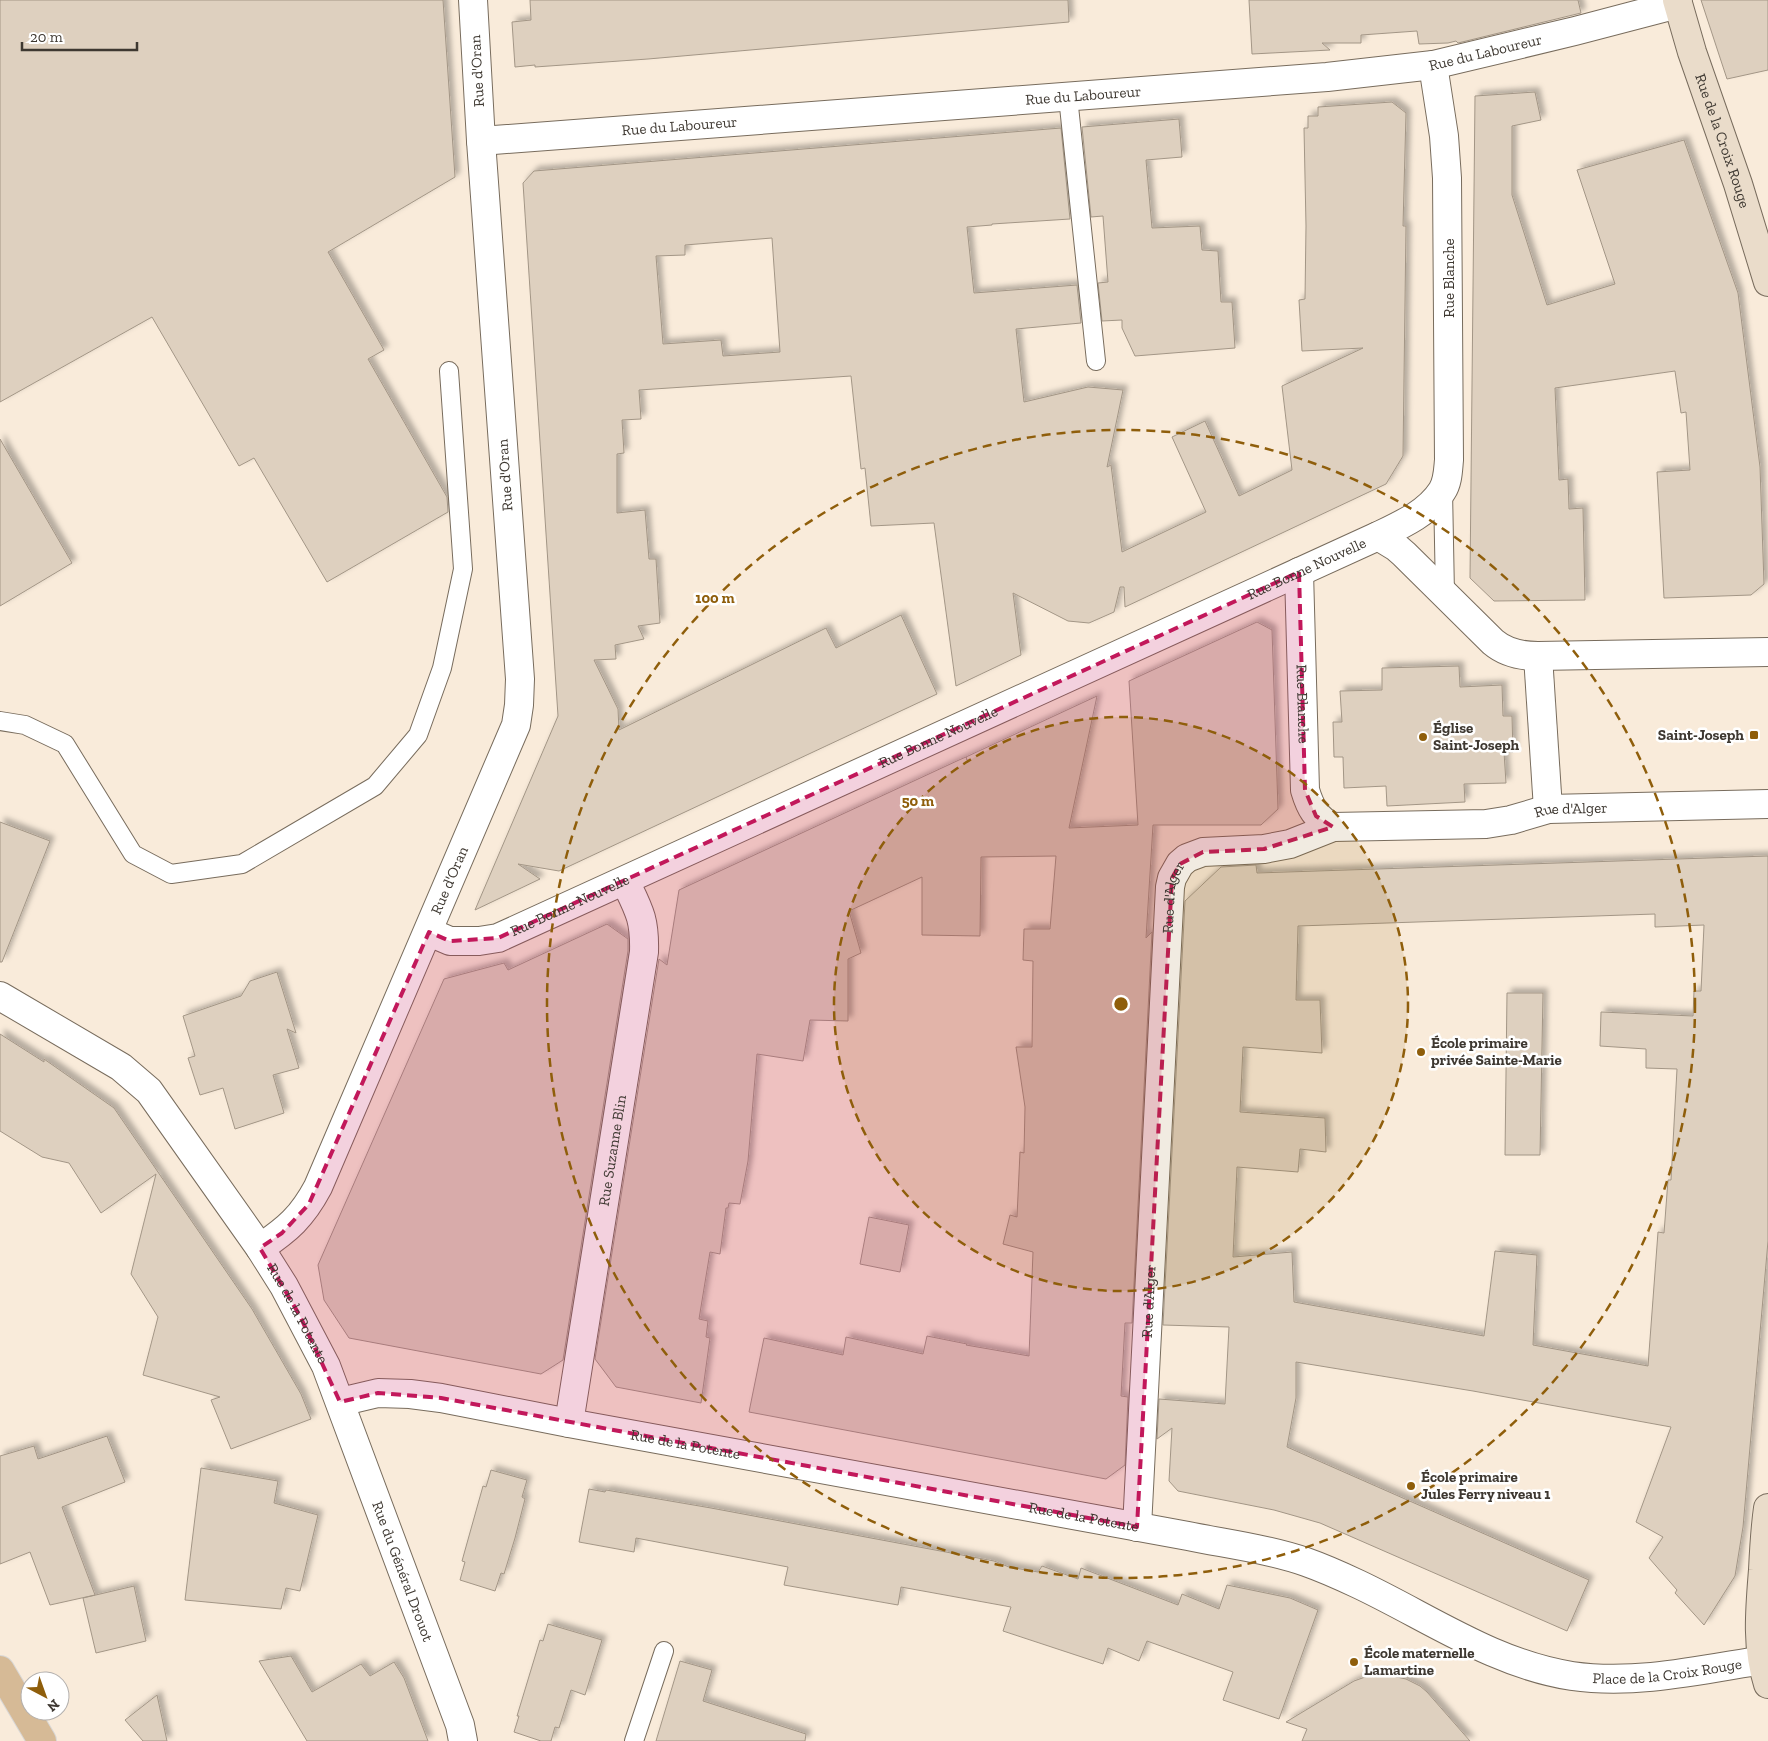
<svg xmlns="http://www.w3.org/2000/svg" width="1768" height="1741" font-family="'Zilla Slab',serif">
<style>
.building{fill:#ded0bf;stroke:#a39686;fill-rule:evenodd;filter:url(#shadow)}
.lines{fill:none;stroke-linecap:round;stroke-linejoin:round}
.lane-casing{stroke:#786c5d;stroke-width:20}
.street-casing{stroke:#786c5d;stroke-width:30}
.secondary-casing{stroke:#786c5d;stroke-width:30}
.primary-casing{stroke:#d8d7d6;stroke-width:30}
.lane{stroke:#fff;stroke-width:18}
.street{stroke:#fff;stroke-width:28}
.secondary{stroke:#eadcca;stroke-width:28}
.primary{stroke:#d6ba96;stroke-width:28}
.marked{fill:#c2185b;fill-opacity:0.2;stroke:#c2185b;stroke-width:4;stroke-dasharray:10 6;stroke-linejoin:round}
.ring{fill:none;stroke:#8f5e0b;stroke-width:2.5;stroke-dasharray:9 6}
.poi-dot{fill:#8f5e0b;stroke:#fff;stroke-width:2}
.labels{text-anchor:middle;dominant-baseline:central;stroke-width:5;stroke-linejoin:round;paint-order:stroke}
.street-label{font-size:15px;fill:#3e3831;stroke:#fff}
.poi-label{font-size:15px;font-weight:bold;fill:#3e3831;stroke:#fff;text-anchor:start}
.centre{fill:#8f5e0b;stroke:#fff;stroke-width:2.5}
.ring-label{font-size:15px;text-anchor:middle;font-weight:bold;fill:#8f5e0b;stroke:#fff;stroke-width:5;stroke-linejoin:round;paint-order:stroke}
</style>
<defs>
<filter id="shadow"><feDropShadow dx="4.5" dy="-4.5" stdDeviation="2.5" flood-color="#0004"/></filter>
</defs>
<rect width="100%" height="100%" fill="#f9ebda"/>
<!-- building -->
<path class="building" d="M0 0H443L455 177 328 252 384 350 368 359 447 497 448 512 327 582 254 458 239 466 152 317 0 402Z
M530 0H1068L1069 22 648 59 535 67V65L515 67 512 22 531 20Z
M1249 0H1578L1581 13 1458 43 1456 41 1448 43 1419 44 1417 31 1361 35V43H1322L1330 50 1252 54Z
M1701 0H1768V70L1727 79Z
M1535 92 1541 120 1512 126V195L1547 305 1615 284 1577 170 1684 140 1738 293 1760 467 1764 584 1751 595 1664 598 1657 472 1690 470 1686 412 1681 413 1675 371 1555 388 1559 480 1568 479 1569 509 1583 508 1585 600 1494 601 1470 578 1475 96Z
M1392 102 1406 113 1403 226H1406L1404 378 1403 456 1386 484 1125 607 1124 587H1120L1114 612 1089 623 1068 621 1013 593 1021 655 956 686 934 523 871 526 865 468 861 469 851 376 639 390 641 419 622 420 624 453 617 454V513L645 510 649 559H656L660 623 638 626 644 639 615 645 616 659 594 660 618 709 619 730 826 628 836 648 901 615 937 694 559 871 518 864 540 879 475 910 558 716 523 183 534 171 1061 128 1070 219 992 224V225L967 227 974 293 1077 285 1081 323 1016 329 1024 402 1088 387 1123 390 1107 467 1111 465 1122 552 1206 512 1172 437 1205 421 1239 496 1292 470 1282 386 1363 348 1302 351 1299 300 1305 299 1306 226 1304 128H1308V116H1318V107ZM772 238 780 352 723 356 721 340 663 344 656 256 685 255V245Z
M1179 119 1182 157 1146 160 1152 228 1200 226 1202 250 1218 251 1221 302H1232L1235 348 1135 356 1122 328V320L1102 321 1098 283 1108 282 1103 216 1091 217 1082 127Z
M0 439 72 563 0 606Z
M1257 622 1272 630 1278 809 1261 825H1153L1146 938 1152 932 1132 1323H1125L1121 1396 1128 1397 1125 1465 1106 1479 749 1412 764 1338 843 1355 846 1337 923 1354 927 1336 967 1344 966 1345 1029 1356 1033 1252 1003 1244 1010 1215 1017 1217 1020 1152 1024 1153 1025 1107 1016 1047H1032L1033 961 1023 960 1024 929H1050L1056 856 981 857 980 936 922 935V877L849 911 861 953 848 959V1021L810 1020 803 1061 757 1054 748 1161 740 1204 729 1203 728 1208H726L720 1254 710 1252 699 1319 708 1321 706 1337 710 1338 701 1403 616 1387 595 1359 659 959 667 965 679 890 959 760 966 757 967 760 966 757 1097 696 1069 828 1138 825 1129 681Z
M1459 666 1460 687 1502 685 1503 716H1512L1513 752H1504L1506 783 1464 784 1465 802 1387 806 1386 786 1344 788 1343 757H1334L1333 722H1342L1340 691 1382 690V668Z
M0 822 50 841 2 962H0Z
M1768 856V1241L1743 1527 1735 1576 1704 1625 1675 1593 1677 1590 1649 1558 1663 1537 1636 1522 1671 1427 1473 1391 1296 1362V1398L1287 1447 1589 1580 1567 1631 1320 1523 1274 1510 1178 1491 1169 1481 1172 1428 1157 1439 1159 1399 1225 1404 1229 1327 1163 1325 1185 901 1221 867 1256 865 1257 873ZM1655 914V927L1704 925 1701 991H1694L1693 1016 1601 1012 1600 1046 1646 1049V1068L1677 1069 1671 1180H1668L1664 1233 1658 1232 1648 1366 1533 1345 1537 1255 1495 1251 1484 1336 1294 1302 1292 1252 1233 1257 1237 1167 1298 1172 1300 1149 1326 1152 1325 1118 1240 1112 1243 1047 1322 1053 1320 1000H1296L1298 926Z
M607 924 628 939V951L563 1360 541 1374 349 1338 324 1300 318 1265 444 979 504 963 508 970Z
M277 972 296 1033 287 1029 299 1068 273 1075 284 1113 235 1129 223 1088 200 1095 188 1058 195 1056 183 1016 241 996 250 981Z
M1507 993H1543L1540 1155H1505Z
M0 1034 44 1062V1059L114 1108 252 1309 301 1394 311 1419 231 1449 211 1400 220 1397 143 1375 158 1317 131 1274 156 1174 101 1213 69 1163 42 1157 0 1131Z
M869 1217 909 1225 900 1272 860 1264Z
M107 1436 125 1482 62 1507 95 1595 50 1605 30 1552 0 1564V1456L34 1446 38 1459Z
M201 1468 278 1481 274 1503 318 1515 300 1591 286 1588 281 1609 185 1600Z
M491 1470 527 1480 522 1497 525 1499 515 1538 504 1574 501 1573 495 1591 460 1580 465 1562 462 1561 483 1486 486 1487Z
M589 1489 605 1492 606 1490 711 1508 919 1547 994 1561 1009 1567 1038 1572 1042 1566 1078 1579 1081 1568 1178 1605 1182 1594 1219 1609 1227 1585 1290 1598 1318 1610 1279 1719 1223 1700 1233 1672 1147 1641 1139 1661 1108 1648 1103 1664 1003 1631 1011 1607 901 1587 898 1605 784 1585 788 1567 636 1538 634 1552 579 1542Z
M134 1586 146 1641 96 1653 83 1598Z
M548 1624 602 1640 585 1695 571 1690 559 1728 555 1727 551 1741H541L514 1732 519 1716H517L540 1640 543 1641Z
M291 1656 312 1692 361 1664 370 1676 394 1662 404 1678 428 1741H307L259 1661Z
M680 1661 712 1670 703 1701 806 1734 805 1741H656Z
M1383 1674 1406 1679 1420 1686 1427 1692 1470 1741H1302L1307 1729 1286 1722 1354 1681 1368 1676Z
M157 1695 167 1741H143L125 1720Z"/>
<g class="lines">
<!-- lane casing -->
<g class="lane-casing">
<path id="lane" d="M1068 97 1096 361
M1443 490 1445 594
M0 721 25 725 65 744 133 854 171 874 242 864 375 786 418 735 442 668 463 569 449 371
M634 1741 664 1651"/>
</g>
<!-- street casing -->
<g class="street-casing">
<g id="street">
<path id="s1" d="M481 141 1327 77 1433 65 1575 31 1678 4"/>
<path d="M1378 536 1396 547 1404 554 1493 642C1506 653 1521 656 1538 656L1768 652"/>
<path id="s2" d="M1299 572 1305 790C1310 807 1316 819 1333 827"/>
<path d="M1538 656 1548 809"/>
<path id="s3" d="M429 932 450 941H479L498 938 1378 536C1401 525 1428 513 1442 491 1448 482 1448 470 1449 460L1447 178 1444 136 1433 65"/>
<path id="s4" d="M0 996 121 1067 149 1091 260 1248 284 1286 326 1366 460 1725 463 1741"/>
<path id="s5" d="M260 1248C288 1229 302 1217 318 1187L516 725 519 705 520 679 481 141 473 0"/>
<path id="s6" d="M340 1402 378 1393 410 1394 441 1398 569 1423 1188 1536C1227 1544 1268 1549 1306 1562 1323 1568 1341 1576 1358 1584 1428 1617 1494 1664 1572 1676 1636 1685 1700 1670 1763 1660"/>
<path id="s7" d="M569 1423 644 952C645 919 639 910 625 881"/>
<path id="s8" d="M1137 1527 1170 887 1172 878 1180 864 1187 858 1203 852 1264 849 1290 844 1333 827 1486 824 1511 820 1548 809 1768 804"/>
</g>
</g>
<!-- secondary casing -->
<g class="secondary-casing">
<g id="secondary">
<path id="s9" d="M1677 0 1692 52 1738 184 1768 282"/>
<path d="M1768 1508C1765 1529 1764 1549 1763 1570 1760 1608 1756 1647 1768 1684"/>
</g>
</g>
<!-- primary casing -->
<g class="primary-casing">
<path id="primary" d="M0 1670 42 1741"/>
</g>
<!-- lane -->
<use href="#lane" class="lane"/>
<!-- street -->
<use href="#street" class="street"/>
<!-- secondary -->
<use href="#secondary" class="secondary"/>
<!-- primary -->
<use href="#primary" class="primary"/>
</g>
<!-- marked area -->
<path class="marked" d="M1299 572 1305 790 1316 816 1333 827 1264 849 1203 852 1180 864 1172 878 1137 1527 441 1398 378 1393 340 1402 300 1316 260 1248 282 1233 309 1204 429 932 450 941 498 938Z"/>
<!-- distance rings -->
<circle cx="1121" cy="1004" r="287" fill="#8f5e0b" fill-opacity=".12"/>
<g class="ring">
<circle cx="1121" cy="1004" r="287"/>
<circle cx="1121" cy="1004" r="574"/>
</g>
<!-- markers -->
<g class="poi-dot">
<rect x="1749" y="730" width="10" height="10" rx="2.5"/>
<circle cx="1423" cy="737" r="5"/>
<circle cx="1421" cy="1052" r="5"/>
<circle cx="1411" cy="1486" r="5"/>
<circle cx="1354" cy="1662" r="5"/>
</g>
<g class="labels">
<!-- street labels -->
<g class="street-label">
<text stroke="none"><textPath href="#s1" startOffset="1009">Rue du Laboureur</textPath></text>
<text transform="translate(477 71) rotate(-93)">Rue d'Oran</text>
<text stroke="none"><textPath href="#s1" startOffset="604">Rue du Laboureur</textPath></text>
<text stroke="none"><textPath href="#s1" startOffset="199">Rue du Laboureur</textPath></text>
<text stroke="none"><textPath href="#s9" startOffset="148">Rue de la Croix Rouge</textPath></text>
<text transform="translate(1449 278) rotate(-90)">Rue Blanche</text>
<text transform="translate(505 475) rotate(-94)">Rue d'Oran</text>
<text stroke="none"><textPath href="#s3" startOffset="960">Rue Bonne Nouvelle</textPath></text>
<text stroke="none"><textPath href="#s2" startOffset="132">Rue Blanche</textPath></text>
<text stroke="none"><textPath href="#s3" startOffset="555">Rue Bonne Nouvelle</textPath></text>
<text stroke="none"><textPath href="#s8" startOffset="1066">Rue d'Alger</textPath></text>
<text stroke="none"><textPath href="#s5" startOffset="419">Rue d'Oran</textPath></text>
<text stroke="none"><textPath href="#s8" startOffset="631">Rue d'Alger</textPath></text>
<text stroke="none"><textPath href="#s3" startOffset="150">Rue Bonne Nouvelle</textPath></text>
<text stroke="none"><textPath href="#s7" startOffset="276">Rue Suzanne Blin</textPath></text>
<text stroke="none"><textPath href="#s8" startOffset="226">Rue d'Alger</textPath></text>
<text stroke="none"><textPath href="#s4" startOffset="445">Rue de la Potente</textPath></text>
<text stroke="none"><textPath href="#s6" startOffset="351">Rue de la Potente</textPath></text>
<text stroke="none"><textPath href="#s6" startOffset="756">Rue de la Potente</textPath></text>
<text stroke="none"><textPath href="#s4" startOffset="724">Rue du Général Drouot</textPath></text>
<text stroke="none"><textPath href="#s6" startOffset="1369">Place de la Croix Rouge</textPath></text>
</g>
<!-- poi labels -->
<g class="poi-label">
<text x="1433" y="728">Église<tspan x="1433" dy="17">Saint-Joseph</tspan></text>
<text x="1744" y="735" text-anchor="end">Saint-Joseph</text>
<text x="1431" y="1043">École primaire<tspan x="1431" dy="17">privée Sainte-Marie</tspan></text>
<text x="1421" y="1477">École primaire<tspan x="1421" dy="17">Jules Ferry niveau 1</tspan></text>
<text x="1364" y="1653">École maternelle<tspan x="1364" dy="17">Lamartine</tspan></text>
</g>
</g>
<circle cx="1121" cy="1004" r="8" class="centre"/>
<g class="ring-label">
<text x="715" y="603">100 m</text>
<text x="918" y="806">50 m</text>
</g>
<!-- north arrow -->
<g transform="translate(45 1696) rotate(139)"><circle r="24" fill="#ffffff" stroke="#b2afad"/>
<path d="M0-4L9 19L0 12L-9 19Z" fill="#8f5e0b"/>
<text y="-8" font-size="14" font-weight="bold" text-anchor="middle" fill="#3e3831">N</text>
</g>
<!-- scale -->
<path d="M22 42v8h115v-8" fill="none" stroke="#3e3831" stroke-width="2.5"/>
<text x="30" y="42" font-size="15" fill="#3e3831" stroke="#ffffff" stroke-width="4" paint-order="stroke">20 m</text>
</svg>
